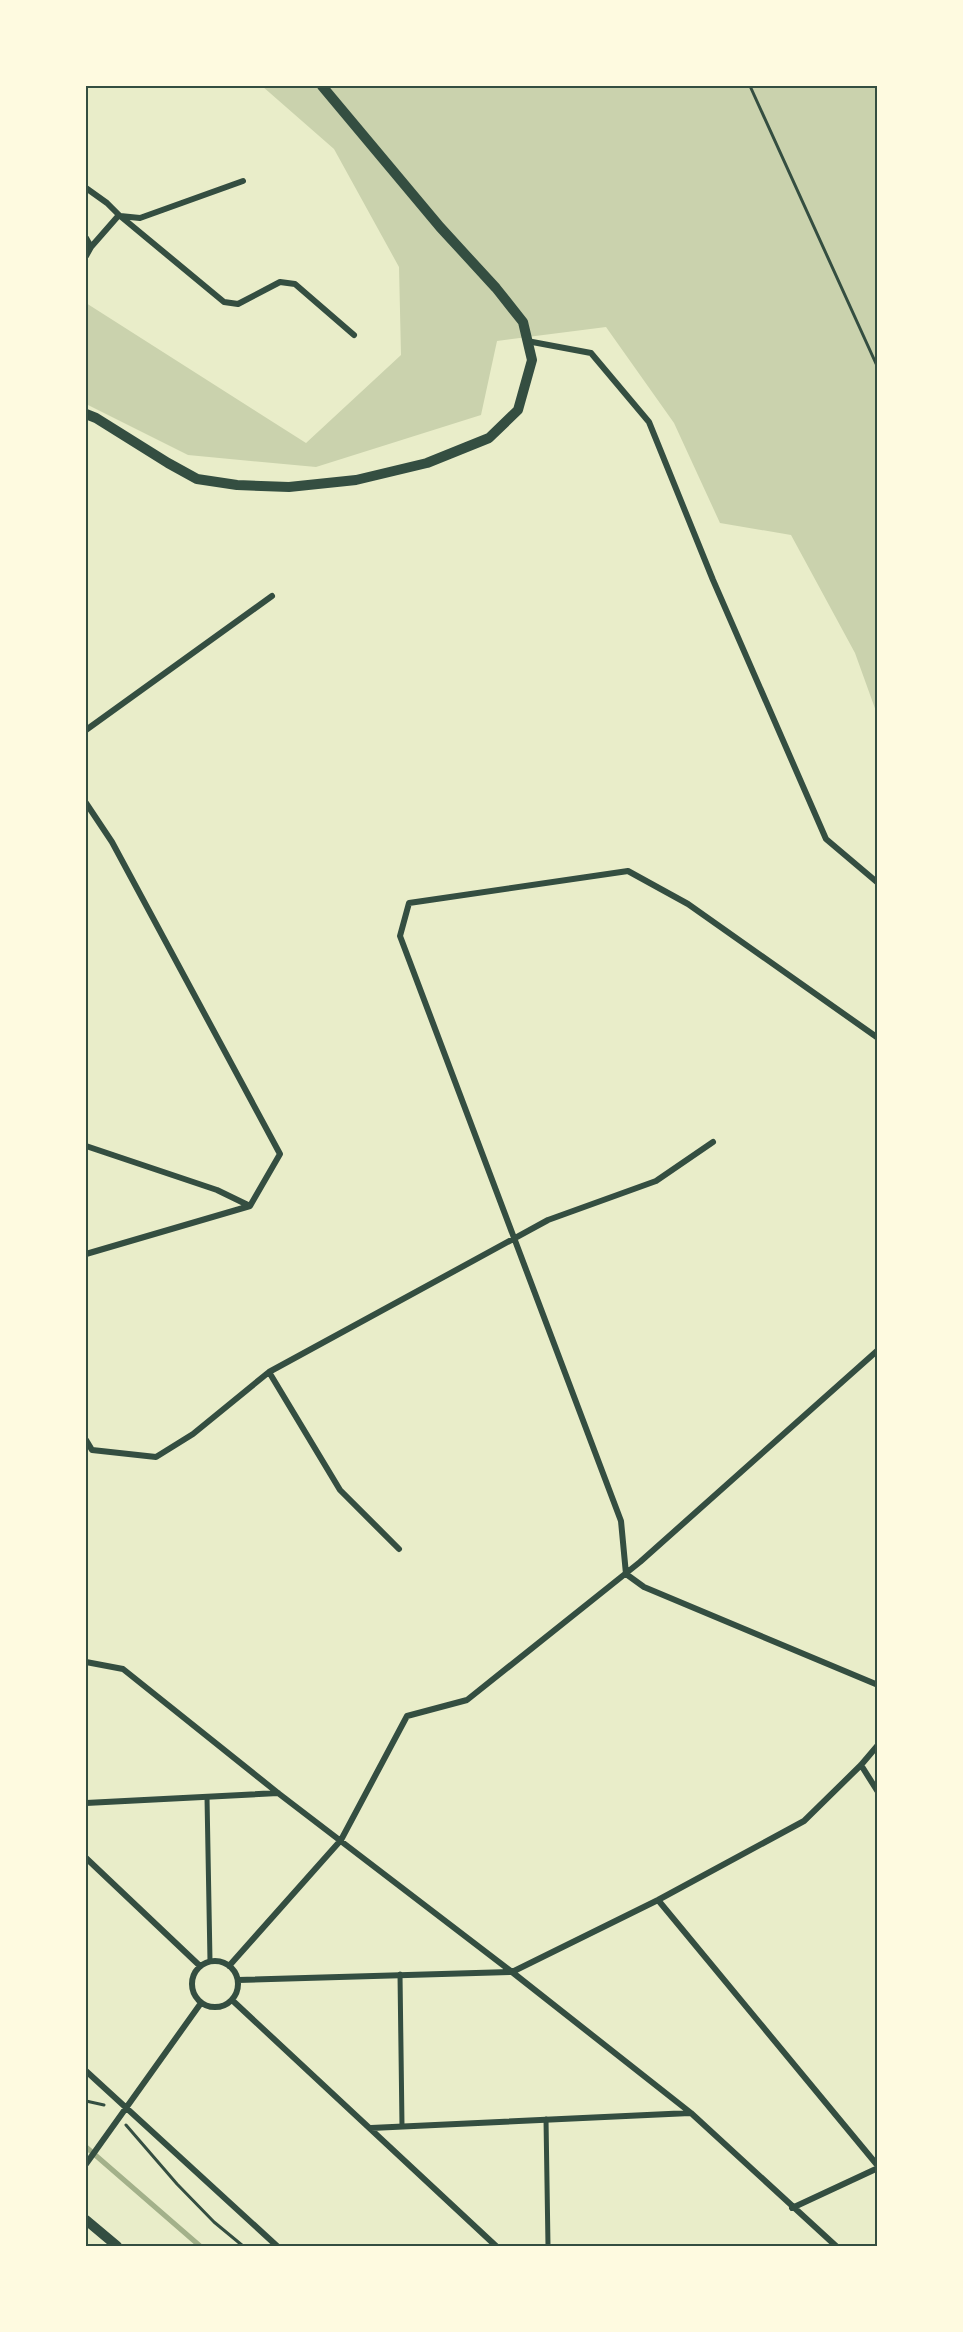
<svg xmlns="http://www.w3.org/2000/svg" width="963" height="2332" font-family="Manrope,sans-serif">
<style>
.green{fill:#cad2ad}
.lines{fill:none;stroke-linecap:round;stroke-linejoin:round}
.stream{stroke:#a3b18a;stroke-width:5}
.path{stroke:#344e41;stroke-width:3}
.pedestrian{stroke:#344e41;stroke-width:5}
.minor{stroke:#344e41;stroke-width:6}
.tertiary{stroke:#344e41;stroke-width:10}
.neatline{fill:none;stroke:#344e41;stroke-width:2}
</style>
<rect width="100%" height="100%" fill="#e9edc9"/>
<!-- green -->
<path class="green" d="M262 86H877V714L855 653 791 535 720 523 674 423 606 327 497 341 481 415 316 467 188 455 86 404V303L306 443 401 355 399 267 334 149Z"/>
<g class="lines">
<!-- stream -->
<path class="stream" d="M86 2147 200 2246"/>
<!-- path -->
<path class="path" d="M750 86 878 368
M86 2101 104 2105
M126 2125 177 2184 214 2222 243 2246"/>
<!-- pedestrian -->
<path class="pedestrian" d="M207 1797 210 1961
M400 1974 402 2126
M546 2119 548 2246"/>
<!-- minor -->
<path class="minor" d="M86 188 107 203 119 215 91 247 86 238
M119 215 224 302 238 304 280 282 295 284 354 335
M120 216 140 218 243 181
M86 256 91 247
M527 341 591 353 649 422 713 580 826 839 878 883
M86 730 272 596
M86 803 112 842 280 1154 250 1206 86 1254
M878 1038 688 904 628 871 409 903 400 936 621 1521 626 1574 644 1587 878 1685
M86 1146 217 1190 250 1206
M269 1372 340 1490 399 1549
M86 1440 92 1450 156 1457 193 1434 269 1372 548 1220 656 1181 713 1142
M86 1662 123 1669 278 1793 512 1972 691 2113 836 2246
M861 1765 878 1792
M86 1803 278 1793
M86 1858 200 1966
M658 1900 878 2166
M192 1984a23 23 0 1 1 46 0a23 23 0 1 1-46 0Z
M229 1966 341 1840 407 1716 467 1700 640 1562 878 1350
M238 1980 512 1972 658 1900 804 1821 861 1765 878 1745
M232 2000 496 2246
M86 2071 277 2246
M371 2128 690 2113
M86 2164 201 2003
M792 2208 878 2168"/>
<!-- tertiary -->
<path class="tertiary" d="M86 414 96 418 168 463 197 479 237 485 289 487 356 480 427 463 489 438 518 410 532 360 523 322 496 288 440 227 322 86
M86 2220 117 2246"/>
</g>
<!-- border -->
<rect width="963" height="2332" fill="none" stroke="#fefae0" stroke-width="174"/>
<rect x="87" y="87" width="789" height="2158" class="neatline"/>
</svg>
